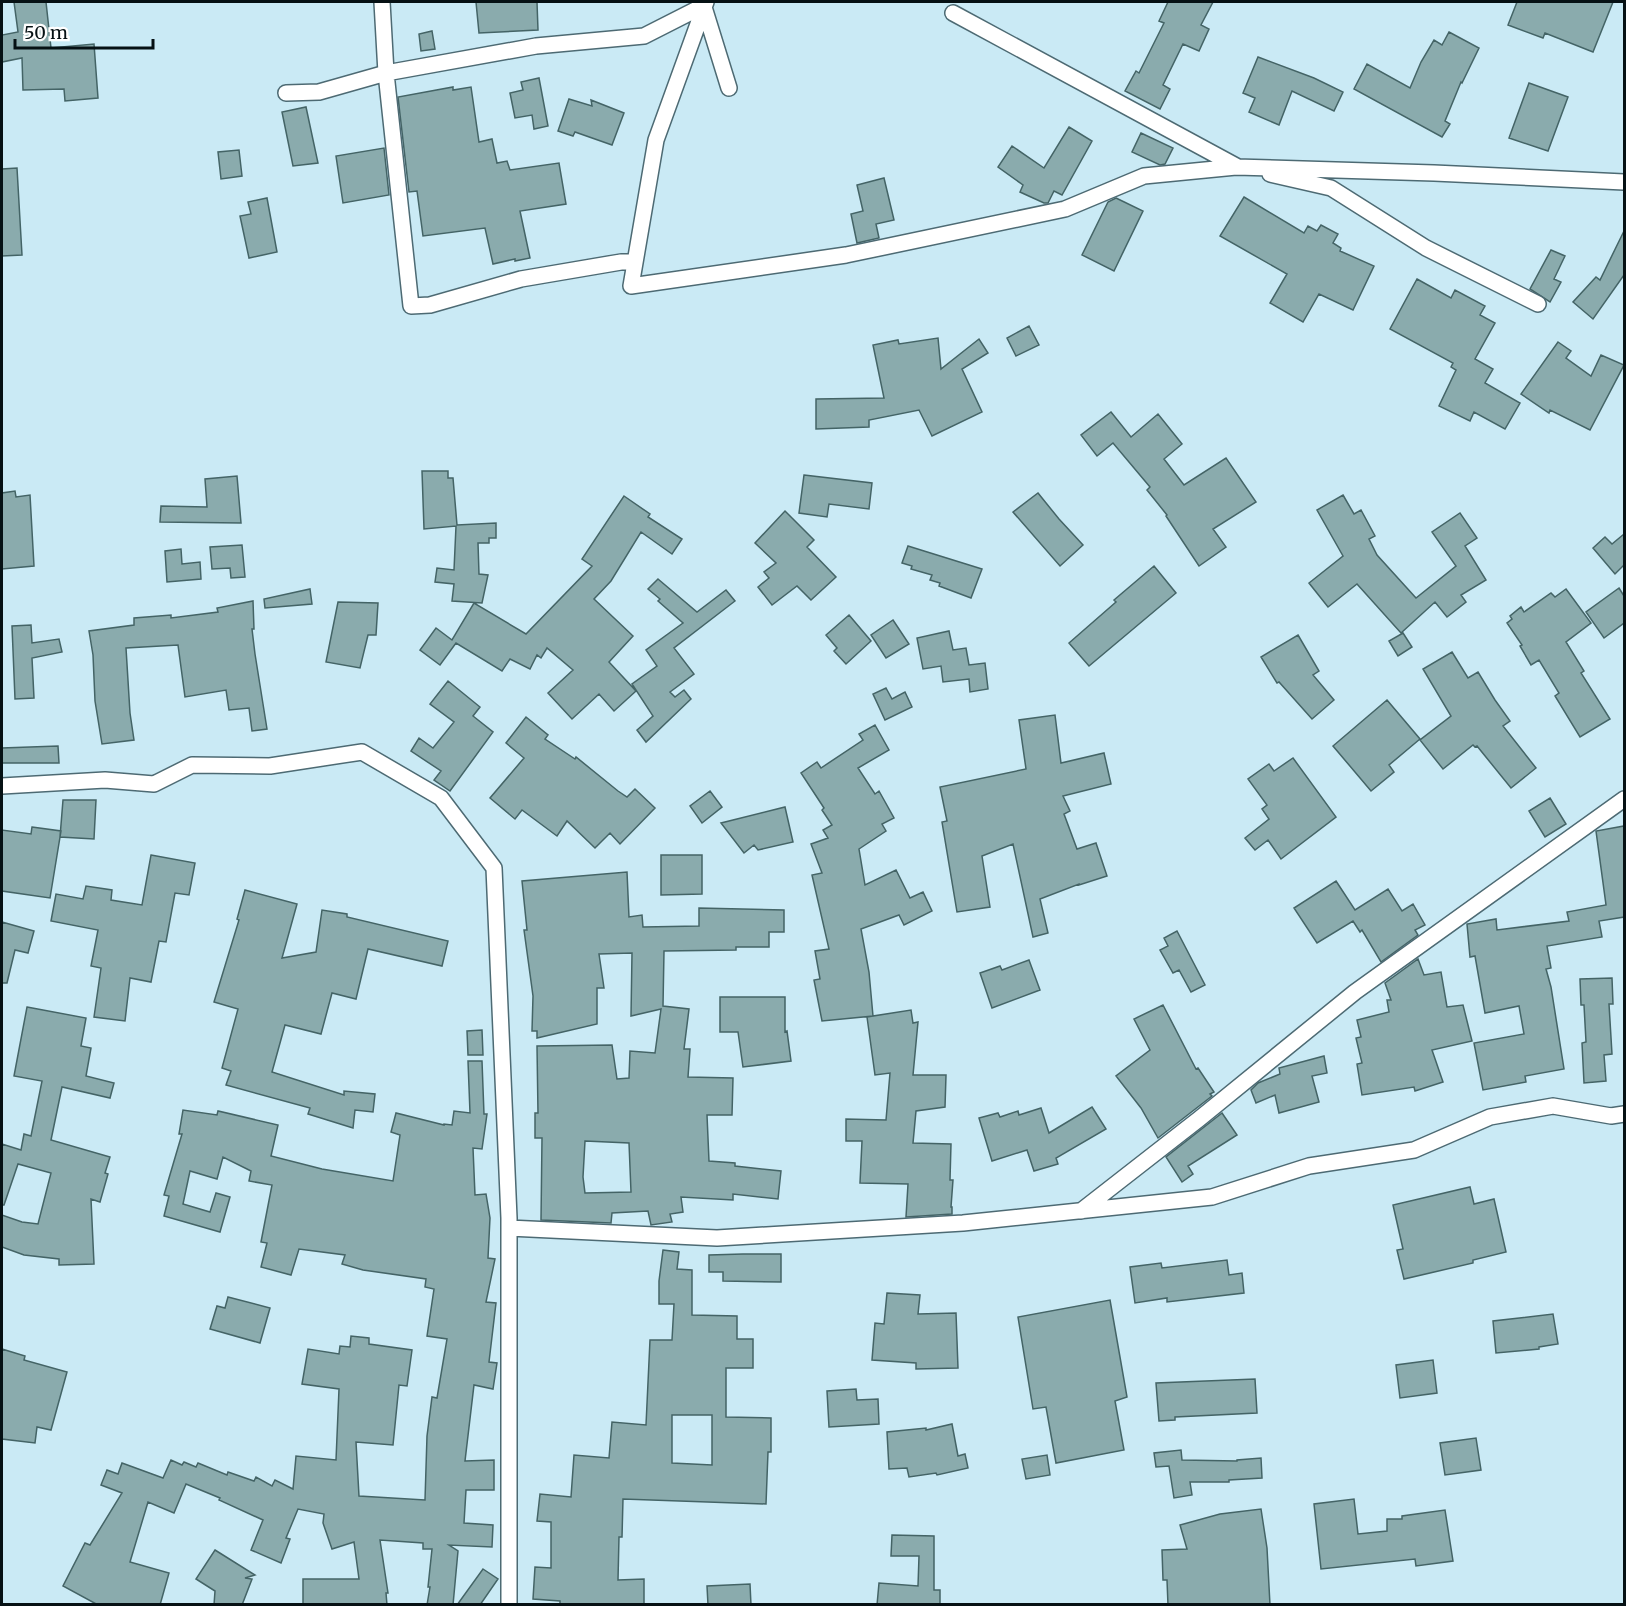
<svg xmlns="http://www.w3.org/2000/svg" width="1626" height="1606" font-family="Merriweather,serif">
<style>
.building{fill:#8aabad;stroke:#446466;stroke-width:1.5;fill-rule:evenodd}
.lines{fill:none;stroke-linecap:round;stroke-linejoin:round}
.street-casing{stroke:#4d6a73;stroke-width:18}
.street{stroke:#fff;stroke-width:15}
</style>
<rect width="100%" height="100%" fill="#caeaf5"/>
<!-- building -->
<path class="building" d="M14 2H46L51 48 94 44 98 98 65 101 64 89 23 90 22 58 2 62V35L18 32Z
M476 2H537L538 30 479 33Z
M1168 2H1213L1201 25 1209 29 1199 51 1183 44 1163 85 1170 89 1160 109 1125 91 1136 71 1139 73 1164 23 1159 21Z
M1517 2H1613L1593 52 1545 33 1543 38 1508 25Z
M432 31 435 49 421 51 419 34Z
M1449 32 1479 48 1462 83 1461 82 1445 121 1450 124 1442 137 1354 89 1367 64 1410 88 1421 62 1434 40 1442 45Z
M1258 57 1314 78 1343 92 1334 111 1292 91 1279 125 1249 112 1255 98 1243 93Z
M539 78 548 126 534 129 532 115 515 118 510 93 523 90 521 82Z
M1529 83 1568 97 1548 151 1509 138Z
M453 87V90L471 87 479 142 492 139 497 163 507 161 510 170 559 163 566 204 520 211 530 258 515 261V259L493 264 485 228 423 236 417 191 409 192 398 97Z
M569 99 592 106 591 100 624 113 612 145 575 132 573 136 558 131Z
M306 107 318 163 293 166 282 112Z
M1069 127 1092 141 1062 195 1054 191 1048 203H1044L1020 192 1023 185 998 167 1012 146 1044 168Z
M1141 133 1173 148 1165 164 1160 165 1132 152Z
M384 148 389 195 343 203 336 156Z
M239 150 242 176 221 179 218 152Z
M17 168 22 255 2 256V169Z
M884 178 894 220 876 224 879 238 857 243 851 214 863 211 857 185Z
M1244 197 1304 233 1308 226 1317 231 1321 225 1338 234 1333 243 1341 248 1340 251 1374 266 1353 310 1319 294 1303 322 1270 303 1287 274 1220 236Z
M267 198 277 252 249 258 240 216 251 214 248 202Z
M1116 198 1143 211 1114 271 1082 255 1108 202Z
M1624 231V275L1593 319 1573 302 1596 277 1600 280Z
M1551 250 1565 256 1554 279 1561 282 1550 302 1530 289Z
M1417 279 1451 298 1455 290 1485 306 1480 315 1495 323 1475 359 1493 369 1485 383 1520 403 1505 429 1474 412 1470 421 1439 406 1456 370 1451 367 1453 363 1390 329Z
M1029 326 1039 345 1016 356 1007 338Z
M938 338 941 369 979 339 988 353 962 369 982 412 932 436 919 410 869 420V427L816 429V399L884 398 873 345 898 340 899 344Z
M1558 342 1571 351 1566 358 1591 376 1601 355 1624 365 1590 430 1550 410 1549 413 1521 394Z
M1111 412 1131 437 1158 414 1182 444 1164 459 1184 485 1226 458 1256 502 1213 529 1226 547 1199 566 1166 516 1167 515 1147 490 1150 487 1113 443 1097 456 1081 435Z
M422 471H448V478H453L457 525 496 523V538H489V543H478L479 574 488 575 482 603 452 601 454 584 435 582 437 568 454 570 456 526 424 529Z
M804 475 872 483 869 509 829 504 827 517 799 513Z
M237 476 241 523 160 522 161 506 207 507 205 479Z
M15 491 16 497 30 495 34 566 2 569V493Z
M1038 493 1059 519 1083 545 1060 566 1013 512Z
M1343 495 1354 514 1361 510 1375 536 1369 539 1377 555 1416 598 1456 566 1432 532 1460 513 1477 538 1465 546 1486 580 1461 595 1466 602 1447 617 1435 602 1401 633 1357 584 1328 607 1309 583 1343 556 1317 510Z
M624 496 650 514 648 517 682 539 672 554 641 532 611 581 594 599 633 636 609 662 636 691 614 711 599 694 572 719 548 693 573 670 547 648 541 658 537 655 530 669 510 659 502 671 456 643 440 665 420 650 436 628 452 640 474 603 526 634 592 566 582 559Z
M785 511 814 540 807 547 836 577 811 600 797 586 772 605 758 587 769 578 764 572 776 563 755 543Z
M1624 534V565L1615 574 1593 548 1605 537 1612 544Z
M242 545 245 577 231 578 230 568 212 569 210 547Z
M908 546 982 569 971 598 939 586 940 583 930 580 932 575 911 569 912 566 902 563Z
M181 549 182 564 200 562 201 579 167 582 165 551Z
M1154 566 1176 593 1089 666 1069 643 1116 602 1114 600Z
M658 579 697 612 726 590 735 601 674 648 694 674 670 692 675 697 684 690 691 699 646 742 637 730 653 716 632 684 657 666 646 650 683 623 658 601 660 599 648 589Z
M1619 588 1624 596V623L1604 638 1586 612Z
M310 589 312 604 265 608 264 599Z
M1566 589 1591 623 1566 642 1584 671 1581 673 1610 719 1580 737 1555 696 1559 693 1539 660 1531 665 1520 646 1522 645 1507 623 1512 619 1510 616 1521 607 1524 612 1551 593 1555 597Z
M253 601 254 629H252L255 654 267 729 252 731 249 708 229 710 226 690 185 697 178 645 126 648 130 713 134 740 102 744 95 701 93 655 89 631 134 625V618L171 615V618L218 612 217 608Z
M338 602 378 603 376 635H368L360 668 326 662Z
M849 615 871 641 846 664 834 651 837 648 826 635Z
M893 620 909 644 886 658 871 635Z
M31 625 32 643 59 639 62 652 32 658 34 698 15 699 12 626Z
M949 631 953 650 966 648 969 665 985 663 988 689 970 692 969 679 943 682 941 666 923 669 917 638Z
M1403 633 1412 647 1398 656 1389 641Z
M1298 635 1319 671 1313 675 1334 700 1312 719 1279 682 1277 683 1261 657Z
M1452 652 1468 678 1478 672 1495 700 1510 721 1503 726 1536 768 1511 788 1477 746 1475 747 1473 745 1443 769 1420 740 1451 716 1423 669Z
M448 681 480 707 473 716 493 732 450 791 434 780 441 771 411 751 419 738 433 748 454 722 430 704Z
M886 688 892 699 905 692 912 707 885 720 873 694Z
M1387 700 1420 739 1389 765 1394 772 1371 791 1333 746Z
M1055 715 1061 763 1104 753 1111 784 1063 796 1070 811 1064 814 1077 849 1096 843 1107 876 1079 885V884L1040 899 1048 933 1033 937 1013 844 982 856 990 907 957 912 942 822 947 821 940 787 1026 769 1019 720Z
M526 717 548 735 545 739 575 759 576 757 618 791 627 797 635 789 655 808 620 844 610 833 595 848 567 821 557 836 522 810 515 819 490 798 524 758 506 743Z
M875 725 889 750 858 768 875 794 879 791 894 818 882 824 886 831 859 849 865 885 896 870 910 898 923 892 932 911 904 925 899 915 861 929 869 972 873 1016 822 1021 814 980 820 979 815 951 829 949 812 875 822 873 811 844 828 838 823 830 832 825 822 810 824 808 801 773 817 762 821 768 863 740 859 734Z
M58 746 59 763H2V748Z
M1293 758 1336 817 1281 859 1268 840 1255 850 1245 838 1269 819 1262 809 1267 805 1248 779 1269 764 1274 771Z
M710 791 722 807 702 823 690 806Z
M1550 798 1566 824 1545 837 1529 811Z
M63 800H96L94 839 60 837Z
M785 807 793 842 758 850 754 845 744 853 721 823Z
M1624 826V917L1599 921 1602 937 1547 946 1551 968 1546 969 1551 987 1564 1069 1525 1076 1526 1082 1483 1090 1474 1043 1524 1034 1519 1006 1485 1013 1475 956 1470 957 1467 924 1496 919 1497 930 1569 921 1567 912 1606 905 1596 831Z
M32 827 61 831 50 898 2 891V830L31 834Z
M151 855 195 863 189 895 175 893 166 942 159 941 151 982 130 978 125 1021 94 1017 101 968 91 966 98 930 51 921 56 894 83 899 86 886 112 890 111 900 142 905Z
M661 855H702V894L661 895Z
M627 872 629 917 642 915 643 927 699 926V908L784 910V932H769V947H736V950L664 951 663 1006 689 1009 684 1049H690L688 1077 733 1078 732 1115H707L709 1161 735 1163V1166L781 1171 778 1199 733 1194V1200L681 1197 683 1212 670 1214 672 1222 651 1225 648 1211 612 1213 611 1223 541 1220 542 1138H535V1113H538L537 1046 612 1045 617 1079 629 1078 630 1051 655 1053 661 1009 631 1016 632 953 599 954 604 988H597V1024L537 1038V1031H532L533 996 524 930H527L522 881ZM585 1141 629 1143 631 1192 585 1193 583 1177Z
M1336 881 1355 910 1388 889 1402 911 1413 904 1425 925 1415 930 1418 935 1381 962 1362 930 1360 932 1353 921 1317 943 1294 908Z
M245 890 297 904 282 958 316 952 322 910 347 914V917L448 941 442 966 368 949 356 999 332 993 321 1034 285 1025 272 1072 344 1095V1091L375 1094 373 1112 355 1110 353 1128 308 1114 310 1108 226 1085 231 1071 222 1068 238 1009 214 1002 239 920 237 919Z
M2 922 34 931 28 953 15 950 7 983H2Z
M1177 931 1205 985 1191 992 1179 970 1173 973 1160 950 1168 946 1164 938Z
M1418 959 1424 975 1441 972 1447 1007 1463 1005 1472 1041 1432 1050 1443 1082 1415 1091 1414 1087 1362 1095 1357 1064 1362 1063 1356 1038 1361 1037 1357 1020 1389 1012 1387 1000H1391L1385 983Z
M1029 960 1040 990 992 1008 980 973 1000 966 1002 970Z
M1612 978 1613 1004H1609L1612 1054 1604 1055 1606 1081 1584 1083 1582 1043 1586 1042 1584 1005H1581L1580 979Z
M720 997H785V1032L787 1031 791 1061 743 1067 738 1032H720Z
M1163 1005 1196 1069 1198 1068 1214 1092 1210 1094 1212 1096 1158 1138 1141 1108 1116 1076 1150 1050 1134 1019Z
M27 1007 86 1018 81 1046 91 1048 86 1076 114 1083 110 1098 62 1087 51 1140 110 1157 105 1173 108 1174 100 1202 91 1199 94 1264 59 1265V1259L24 1255 2 1247V1215L22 1222 38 1224 51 1173 18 1164 4 1205H2V1144L21 1150 24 1134 31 1136 42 1081 14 1076Z
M911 1010 913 1023 918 1022 913 1075H946L945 1107 916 1111 913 1143 951 1144 950 1180H953L951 1207H952V1214L906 1217 908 1184 860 1183 862 1141H846V1119L886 1120 890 1073 875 1075 867 1017Z
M482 1030 483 1055H468L467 1031Z
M1324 1056 1327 1073 1312 1076 1319 1102 1279 1113 1275 1095 1256 1103 1251 1090 1258 1083 1280 1074 1279 1068Z
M468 1061H482L484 1114H487L482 1149 473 1148 475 1195 486 1194 490 1218 488 1258 495 1259 486 1302 496 1303 489 1362 497 1363 493 1389 474 1385 465 1461 494 1460V1490H466L464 1523 493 1525 492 1547 449 1545 458 1551 453 1605H427L430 1587H428L432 1549H423V1543L380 1540 388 1593H386L387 1605H303V1579H359L354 1542 332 1549 323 1523 324 1514 298 1509 286 1538 290 1539 281 1563 251 1550 263 1520 219 1500 220 1498 186 1484 174 1513 148 1502 130 1562 169 1573 160 1605H98L63 1586 85 1543 90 1545 122 1493 101 1485 107 1470 118 1474 122 1463 163 1478 171 1460 182 1465 184 1462 196 1467 198 1463 227 1475 228 1472 254 1481 256 1477 272 1486 275 1480 293 1489 296 1456 336 1460 339 1389 302 1384 308 1349 339 1354 340 1346 350 1347 351 1336 369 1338V1344L412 1350 407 1386 399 1385 393 1445 356 1442 359 1496 425 1500 427 1436 432 1397 437 1398 447 1339 427 1336 434 1289 425 1287 426 1279 363 1270 342 1264 345 1255 299 1249 291 1275 261 1267 267 1243 261 1242 272 1185 249 1181 251 1171 223 1157 217 1179 190 1171 183 1204 210 1212 216 1193 230 1197 220 1232 164 1216 169 1196 164 1195 182 1134H179L183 1110 217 1115 218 1111 278 1125 271 1156 322 1169 393 1181 400 1135 391 1132 396 1113 444 1125V1124L452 1125 454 1111 470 1113Z
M1092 1107 1106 1129 1056 1158 1058 1164 1034 1171 1027 1150 992 1161 979 1118 998 1113 1000 1117 1018 1111 1019 1115 1041 1108 1049 1133Z
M1222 1113 1237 1135 1188 1166 1193 1174 1182 1182 1166 1157Z
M1470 1187 1474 1204 1494 1199 1506 1252 1473 1260V1263L1404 1279 1397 1250 1403 1249 1393 1205Z
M663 1250 679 1252 677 1269 692 1270V1315L737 1316V1339H753V1368H726V1417L771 1418V1452H768L766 1504 623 1499 622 1537H619L618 1580 644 1579V1604L560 1605V1601L533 1599 535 1567 551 1568V1522L537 1521 540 1494 571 1497 574 1455 609 1458 612 1422 646 1425 650 1340H672L674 1304H659V1281ZM672 1415H712V1465L672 1463Z
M743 1254H781V1282L723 1281V1272H709V1255Z
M1227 1260 1229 1275 1242 1273 1244 1293 1167 1302V1298L1135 1303 1130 1267 1161 1263 1162 1268Z
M887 1293 920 1295 918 1314 956 1313 958 1368 916 1369V1363L872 1360 875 1323 884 1324Z
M228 1297 270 1308 260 1343 210 1329 217 1306 225 1308Z
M1110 1300 1127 1397 1115 1401 1124 1450 1056 1463 1046 1407 1033 1409 1018 1317Z
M1553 1314 1558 1344 1539 1347V1349L1496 1353 1493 1321Z
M2 1349 25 1356 24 1360 67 1372 51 1430 37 1427 35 1443 2 1439Z
M1433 1360 1437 1393 1400 1398 1396 1365Z
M1255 1379 1257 1413 1175 1417V1420L1159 1421 1156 1383Z
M856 1389 857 1400 878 1399 879 1424 829 1427 827 1391Z
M952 1424 958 1456 965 1454 968 1468 937 1475 936 1473 909 1477 907 1468 889 1469 887 1432 926 1428V1430Z
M1476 1438 1481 1470 1445 1475 1440 1443Z
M1181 1450 1182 1460 1237 1461V1460L1261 1458 1262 1478 1229 1480V1482H1190L1192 1495 1174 1498 1169 1466 1156 1467 1154 1453Z
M1047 1455 1050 1475 1026 1479 1022 1459Z
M1354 1499 1358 1534 1387 1531V1519H1402V1516L1445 1510 1453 1561 1416 1566 1415 1559 1321 1569 1314 1504Z
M1261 1509 1267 1548 1270 1605H1168L1167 1580H1163L1162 1550 1187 1549 1180 1525 1220 1514Z
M892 1535 934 1536V1590H940V1605H877L879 1583 918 1586 919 1556H891Z
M215 1550 255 1575 245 1578 252 1579 242 1605H214L215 1591 196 1579Z
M483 1569 498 1579 480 1605H457Z
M750 1584 751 1605H708L707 1586Z"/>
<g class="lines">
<!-- street casing -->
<g class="street-casing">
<path id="street" d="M382 2 386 73 411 306 430 305 521 279 621 262H635
M706 2 656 140 631 286 846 255 1065 209 1144 176 1236 167 1434 173 1624 182
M703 4 729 88
M953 13 1238 167
M286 93 319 92 386 73 536 46 644 36 703 6
M1270 174 1331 188 1426 248 1538 304
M2 786 105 780 154 784 192 765 270 766 362 752 441 798 494 868 509 1218V1604
M1081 1211 1199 1119 1355 992 1624 799
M509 1228 717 1238 963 1223 1212 1197 1309 1166 1414 1150 1490 1117 1553 1106 1611 1116 1624 1114"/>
</g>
<!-- street -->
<use href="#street" class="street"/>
</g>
<!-- border -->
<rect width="1626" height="1606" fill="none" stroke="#061114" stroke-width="6"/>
<!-- scale -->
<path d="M15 39v9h138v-9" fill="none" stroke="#061114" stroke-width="3"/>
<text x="24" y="39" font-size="18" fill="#061114" stroke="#ffffff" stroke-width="4.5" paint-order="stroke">50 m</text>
</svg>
